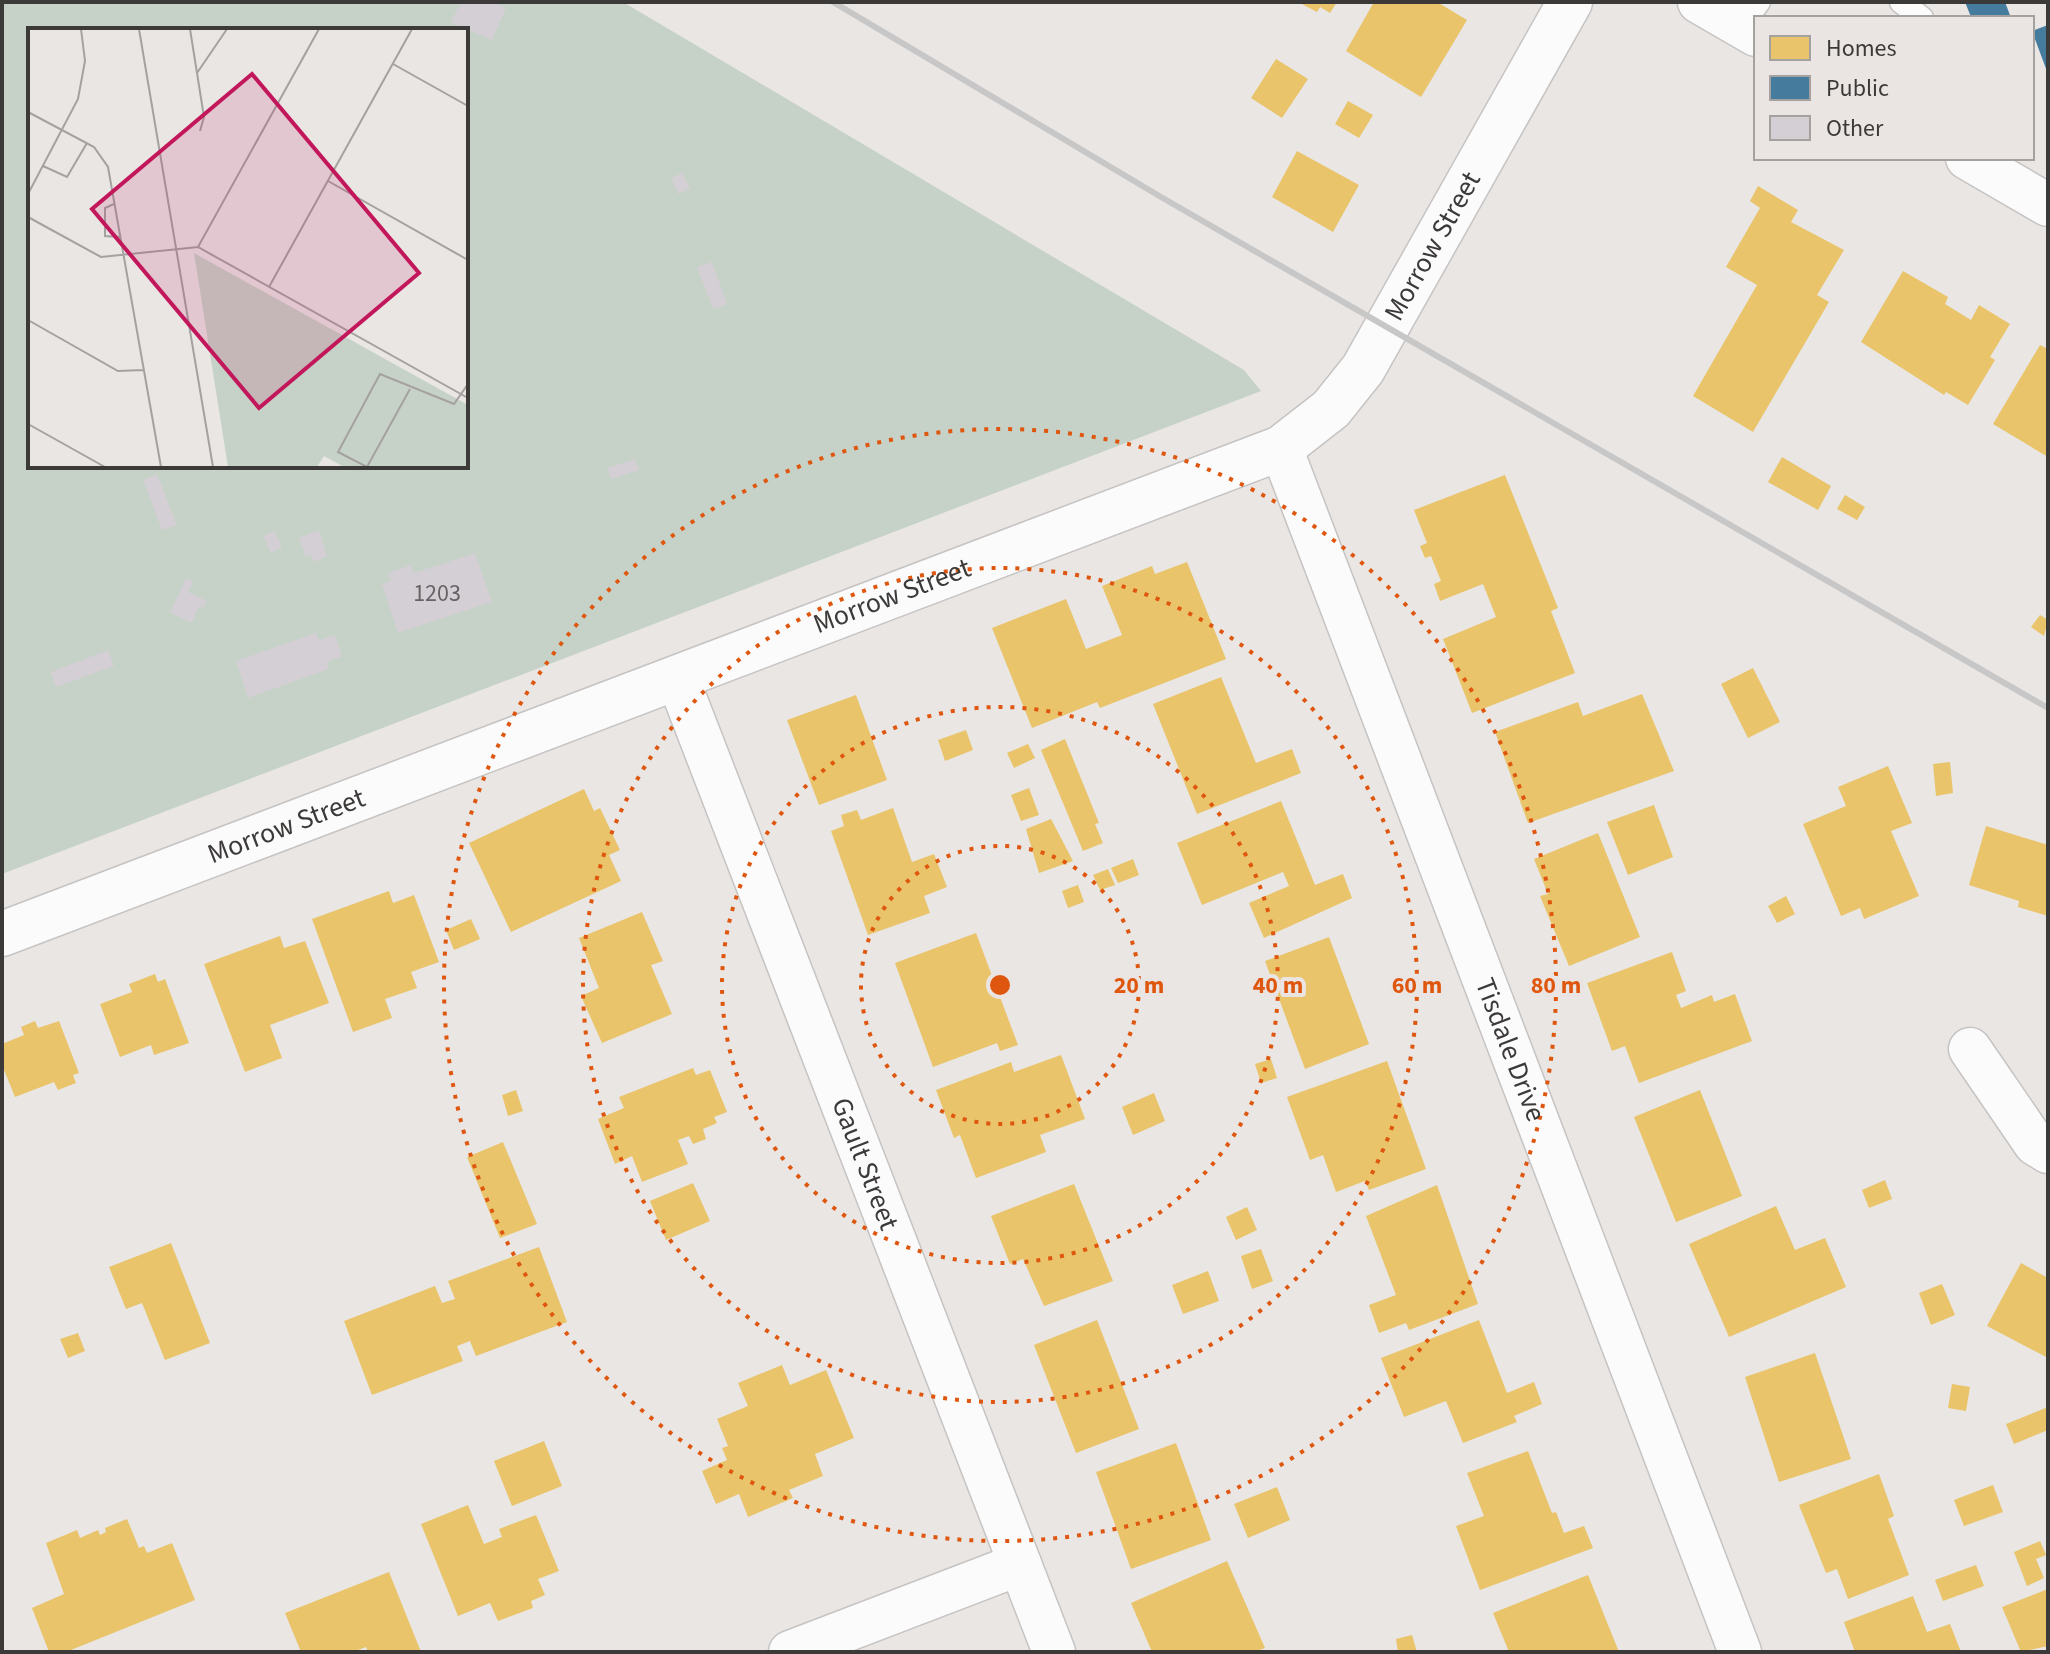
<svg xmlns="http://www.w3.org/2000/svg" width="2050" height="1654" font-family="'Source Sans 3',sans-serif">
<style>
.park{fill:#c6d2c7;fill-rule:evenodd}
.homes{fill:#e9c46a}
.public{fill:#457b9d}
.building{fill:#d3cfd4}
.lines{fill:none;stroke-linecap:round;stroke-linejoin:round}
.service-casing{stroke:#c6c4c3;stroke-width:25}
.minor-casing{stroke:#c6c4c3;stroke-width:45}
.tertiary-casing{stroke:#c6c4c3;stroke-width:47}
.service{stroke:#fcfbfb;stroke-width:22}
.minor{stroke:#fcfbfb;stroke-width:42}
.tertiary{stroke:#fcfbfb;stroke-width:44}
.rail{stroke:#c8c7c7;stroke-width:6}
.ring{fill:none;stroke:#df570e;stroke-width:4;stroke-dasharray:4 8}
.labels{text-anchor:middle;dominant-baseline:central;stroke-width:8;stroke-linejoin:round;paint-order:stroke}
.number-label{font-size:24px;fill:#656263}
.street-label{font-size:28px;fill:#3c3a39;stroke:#eae5e3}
.inset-road{fill:none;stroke:#a4a1a0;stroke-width:2}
.view{fill:#c2185b;fill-opacity:0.15;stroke:#c2185b;stroke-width:4}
.inset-edge{fill:none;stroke:#3c3a39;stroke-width:4}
.centre{fill:#df570e;stroke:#eae5e3;stroke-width:4}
.ring-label{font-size:24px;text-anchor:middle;font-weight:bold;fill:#df570e;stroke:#eae5e3;stroke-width:8;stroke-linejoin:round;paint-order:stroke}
</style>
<rect width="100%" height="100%" fill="#e9e6e4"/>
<!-- park -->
<path class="park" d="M2 2H623L1244 370 1261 391 2 874ZM30 30H466V466H30Z"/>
<!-- homes -->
<path class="homes" d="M1298 2H1337L1330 13 1320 7 1317 12Z
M1374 2H1437L1467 20 1421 97 1346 51Z
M1276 59 1308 79 1282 118 1251 98Z
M1348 101 1373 115 1359 138 1335 124Z
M1297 151 1359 185 1333 232 1272 197Z
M1758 186 1798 210 1791 222 1844 250 1817 295 1829 302 1753 432 1693 396 1757 285 1726 267 1760 208 1750 201Z
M1903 271 1948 297 1945 304 1971 320 1979 305 2010 324 1990 357 1995 360 1968 405 1946 392 1944 395 1861 342Z
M2040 345 2048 349V457L1993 424Z
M1782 457 1831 486 1818 510 1768 482Z
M1505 475 1558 608 1551 611 1575 673 1472 713 1443 639 1496 617 1483 584 1440 601 1434 584 1441 581 1431 556 1425 558 1420 546 1427 543 1414 510Z
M1845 495 1865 507 1857 520 1837 509Z
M1187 562 1226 659 1100 708 1097 702 1032 728 992 628 1066 599 1086 649 1122 635 1102 586 1152 566 1155 574Z
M2040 615 2048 620 2044 636 2031 627Z
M1753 668 1780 722 1748 738 1721 684Z
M1221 677 1256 763 1292 749 1301 773 1197 814 1153 704Z
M1642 694 1674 771 1528 823 1495 732 1578 702 1583 716Z
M856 695 887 780 819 805 787 720Z
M966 730 973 750 945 761 938 740Z
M1065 739 1099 823 1095 824 1103 843 1083 851 1041 750Z
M1028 744 1035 758 1014 768 1007 753Z
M1950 762 1953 793 1936 796 1933 764Z
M1888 766 1912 823 1891 831 1919 896 1864 919 1860 908 1841 916 1803 824 1846 806 1838 787Z
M1029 788 1039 815 1021 821 1011 795Z
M584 789 594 811 600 808 620 850 609 855 621 881 511 932 469 843Z
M1281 801 1315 885 1343 874 1352 898 1264 938 1249 903 1289 886 1283 872 1202 905 1177 843Z
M1654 805 1673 857 1628 875 1607 822Z
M893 808 912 862 934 854 947 887 924 896 930 913 868 935 831 831 844 826 841 815 857 810 861 820Z
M1051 819 1073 861 1039 873 1026 829Z
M1986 826 2048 845V916L2018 907 2019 901 1969 885Z
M1598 833 1640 937 1569 966 1540 896 1548 894 1534 859Z
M1133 859 1139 875 1118 883 1111 868Z
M1108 869 1115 885 1100 890 1093 875Z
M1078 885 1084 902 1068 908 1062 891Z
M389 891 393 903 414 895 439 962 411 972 417 988 385 999 392 1018 353 1032 312 919Z
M1786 896 1795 914 1777 923 1768 906Z
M642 912 663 961 651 965 672 1014 602 1043 581 996 599 988 579 938Z
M471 919 480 939 454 950 446 930Z
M976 933 1018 1045 1000 1051 997 1043 933 1067 895 963Z
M280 936 284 948 305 941 329 1003 270 1025 282 1058 245 1072 204 964Z
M1329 937 1369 1044 1305 1069 1265 961Z
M1672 952 1686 991 1676 995 1681 1008 1712 995 1714 1002 1735 994 1752 1041 1639 1083 1625 1046 1612 1051 1587 983Z
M155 974 158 982 165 979 189 1043 154 1055 151 1045 120 1057 100 1004 132 992 129 984Z
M35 1021 38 1028 59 1021 79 1073 73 1075 76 1083 58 1090 54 1082 15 1097 2 1065V1044L24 1035 21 1027Z
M1061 1055 1085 1119 1040 1135 1046 1152 976 1178 960 1135 954 1138 936 1090 1011 1062 1014 1072Z
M1271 1059 1277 1078 1261 1083 1255 1064Z
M1387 1061 1426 1169 1369 1190 1365 1181 1336 1192 1323 1155 1310 1160 1287 1097Z
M693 1068 696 1075 710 1070 727 1112 714 1117 717 1123 703 1129 706 1139 693 1144 689 1136 678 1140 688 1164 642 1182 632 1156 615 1164 598 1119 624 1108 619 1097Z
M516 1090 523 1111 508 1116 502 1095Z
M1700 1090 1742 1196 1676 1222 1634 1117Z
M1154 1093 1165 1121 1133 1135 1122 1107Z
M503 1142 537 1224 500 1238 467 1157Z
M1885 1180 1892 1199 1869 1208 1862 1190Z
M693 1183 710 1221 666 1240 650 1201Z
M1074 1184 1113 1281 1044 1306 1023 1259 1010 1264 991 1216Z
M1437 1185 1478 1304 1409 1330 1406 1323 1379 1333 1369 1305 1396 1295 1366 1216Z
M1776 1206 1795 1250 1825 1238 1846 1287 1729 1337 1689 1244Z
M1247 1207 1257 1230 1236 1240 1226 1217Z
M171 1243 210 1343 165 1360 142 1303 126 1309 109 1267Z
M539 1247 567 1322 476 1356 470 1341 457 1346 463 1361 372 1395 344 1321 435 1286 442 1303 455 1299 448 1281Z
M1261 1249 1273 1281 1252 1289 1241 1256Z
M2021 1263 2048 1278V1358L1987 1326Z
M1208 1271 1219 1301 1183 1314 1172 1285Z
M1942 1284 1955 1315 1931 1325 1919 1293Z
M1097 1320 1139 1429 1076 1453 1034 1345Z
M1479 1320 1507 1393 1534 1382 1542 1404 1514 1416 1517 1422 1463 1443 1446 1401 1404 1417 1381 1358Z
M78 1333 85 1351 68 1358 60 1339Z
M1815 1353 1851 1459 1779 1482 1745 1377Z
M782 1365 790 1385 826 1370 854 1438 815 1454 823 1476 789 1490 793 1498 748 1517 739 1494 716 1504 702 1471 727 1460 722 1448 728 1446 717 1419 748 1406 738 1383Z
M1952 1384 1970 1387 1966 1411 1948 1408Z
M2048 1407V1430L2014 1444 2006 1424Z
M544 1441 562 1486 512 1506 494 1461Z
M1176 1443 1211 1540 1131 1569 1096 1472Z
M1528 1451 1552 1513 1556 1512 1564 1533 1584 1526 1593 1548 1480 1590 1456 1526 1484 1516 1467 1473Z
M1879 1474 1894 1516 1888 1519 1909 1575 1848 1599 1837 1569 1826 1573 1799 1505Z
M1993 1485 2003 1512 1964 1526 1954 1500Z
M1277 1487 1290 1520 1248 1538 1234 1504Z
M468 1505 484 1544 502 1537 499 1529 536 1515 559 1571 538 1579 545 1595 531 1601 533 1608 498 1621 490 1603 458 1616 421 1524Z
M127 1519 139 1548 144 1546 147 1553 172 1543 195 1600 66 1652H49L32 1608 64 1594 46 1543 77 1530 80 1538 98 1530 100 1535 106 1532 105 1528Z
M2040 1541 2046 1555 2036 1559 2044 1578 2027 1586 2014 1552Z
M1227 1561 1265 1648 1254 1652H1152L1131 1603Z
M1976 1565 1984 1586 1943 1601 1935 1580Z
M389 1572 421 1652H368L366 1647 353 1652H301L285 1613Z
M1588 1575 1619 1652H1509L1493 1613Z
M2048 1589V1646L2021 1652 2002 1607Z
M1913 1596 1927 1632 1950 1624 1961 1652H1855L1844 1622Z
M1412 1635 1417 1652H1398L1396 1639Z"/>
<!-- public -->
<path class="public" d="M1965 2H2005L2011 18 1971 17Z
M2048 25V74L2032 31Z"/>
<!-- building -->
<path class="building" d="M461 2H493L506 8 492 40 451 22Z
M682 173 690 189 678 194 671 178Z
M712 262 727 304 713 309 697 267Z
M635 459 639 470 611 479 607 468Z
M157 474 177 525 162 530 143 480Z
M319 530 327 556 313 562 311 555 306 557 299 538Z
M274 531 282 547 271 553 263 536Z
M475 553 492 602 398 633 382 584 390 581 388 573 411 565 414 573Z
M186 578 193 582 188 592 207 601 203 608 199 606 192 623 170 613Z
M316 633 319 640 335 635 342 656 327 662 329 669 248 698 236 661Z
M108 650 114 666 56 687 51 672Z"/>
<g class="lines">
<!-- service casing -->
<g class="service-casing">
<path id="service" d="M1901 2 1922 18
M1741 26 1759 2"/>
</g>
<!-- minor casing -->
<g class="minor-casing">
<g id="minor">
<path d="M1699 2 1756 35"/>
<path d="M1967 158 2048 205"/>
<path id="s1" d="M1281 448 1740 1652"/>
<path id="s2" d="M677 677 1054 1652"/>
<path d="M1970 1049 2035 1144 2048 1152"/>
<path d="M790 1652 1020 1564"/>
</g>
</g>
<!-- tertiary casing -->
<g class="tertiary-casing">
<g id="tertiary">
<path id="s3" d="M2 934 1281 448 1331 409 1363 369 1570 2"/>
</g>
</g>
<!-- service -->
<use href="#service" class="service"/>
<!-- minor -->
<use href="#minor" class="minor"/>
<!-- tertiary -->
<use href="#tertiary" class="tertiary"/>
<!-- rail -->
<path class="rail" d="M833 2 1161 197 2048 708"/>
</g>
<!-- distance rings -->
<g class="ring">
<circle cx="1000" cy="985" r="139"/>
<circle cx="1000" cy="985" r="278"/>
<circle cx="1000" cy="985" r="417"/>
<circle cx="1000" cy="985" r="556"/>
</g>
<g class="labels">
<!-- number labels -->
<g class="number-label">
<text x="437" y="593">1203</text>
</g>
<!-- street labels -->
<g class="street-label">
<text stroke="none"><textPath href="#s3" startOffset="1624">Morrow Street</textPath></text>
<text stroke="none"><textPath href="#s3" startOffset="952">Morrow Street</textPath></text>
<text stroke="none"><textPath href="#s3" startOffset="304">Morrow Street</textPath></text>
<text stroke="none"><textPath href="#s1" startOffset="644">Tisdale Drive</textPath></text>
<text stroke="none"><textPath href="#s2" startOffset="522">Gault Street</textPath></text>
</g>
</g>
<!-- overview -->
<g transform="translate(28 28)">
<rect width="440" height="440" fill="#e9e6e4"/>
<path d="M166 225 440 377V439H316L296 428 289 439H200Z" fill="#c6d2c7"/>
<path class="inset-road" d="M111 1 185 439M162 1 176 89 172 103M365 36 440 78M169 45 199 1M0 84 66 119 80 139 133 439M15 138 39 149 59 115M300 153 440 232M0 166 50 71 57 33 53 1M86 176 77 180V208L92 209M0 189 73 229 170 219 440 370M170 219 291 1M241 259 384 1M0 292 90 343 115 342M382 361 339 439 310 424 352 346 426 376 440 356M0 396 77 439"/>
<path class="view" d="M224 46 391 245 231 380 64 181Z"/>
<rect width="440" height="440" class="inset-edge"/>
</g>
<circle cx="1000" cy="985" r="12" class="centre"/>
<g class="ring-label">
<text x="1139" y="993">20 m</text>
<text x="1278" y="993">40 m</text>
<text x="1417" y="993">60 m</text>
<text x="1556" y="993">80 m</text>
</g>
<!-- border -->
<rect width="2050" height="1654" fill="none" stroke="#3c3a39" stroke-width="8"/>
<!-- legend -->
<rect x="1754" y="16" width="280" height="144" fill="#eae5e3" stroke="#a4a19f" stroke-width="2"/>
<rect x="1770" y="36" width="40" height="24" fill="#e9c46a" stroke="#a4a19f" stroke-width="2"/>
<text x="1826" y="56" font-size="24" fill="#3c3a39">Homes</text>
<rect x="1770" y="76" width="40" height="24" fill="#457b9d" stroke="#a4a19f" stroke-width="2"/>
<text x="1826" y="96" font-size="24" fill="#3c3a39">Public</text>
<rect x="1770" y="116" width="40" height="24" fill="#d3cfd4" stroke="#a4a19f" stroke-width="2"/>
<text x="1826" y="136" font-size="24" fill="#3c3a39">Other</text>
</svg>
